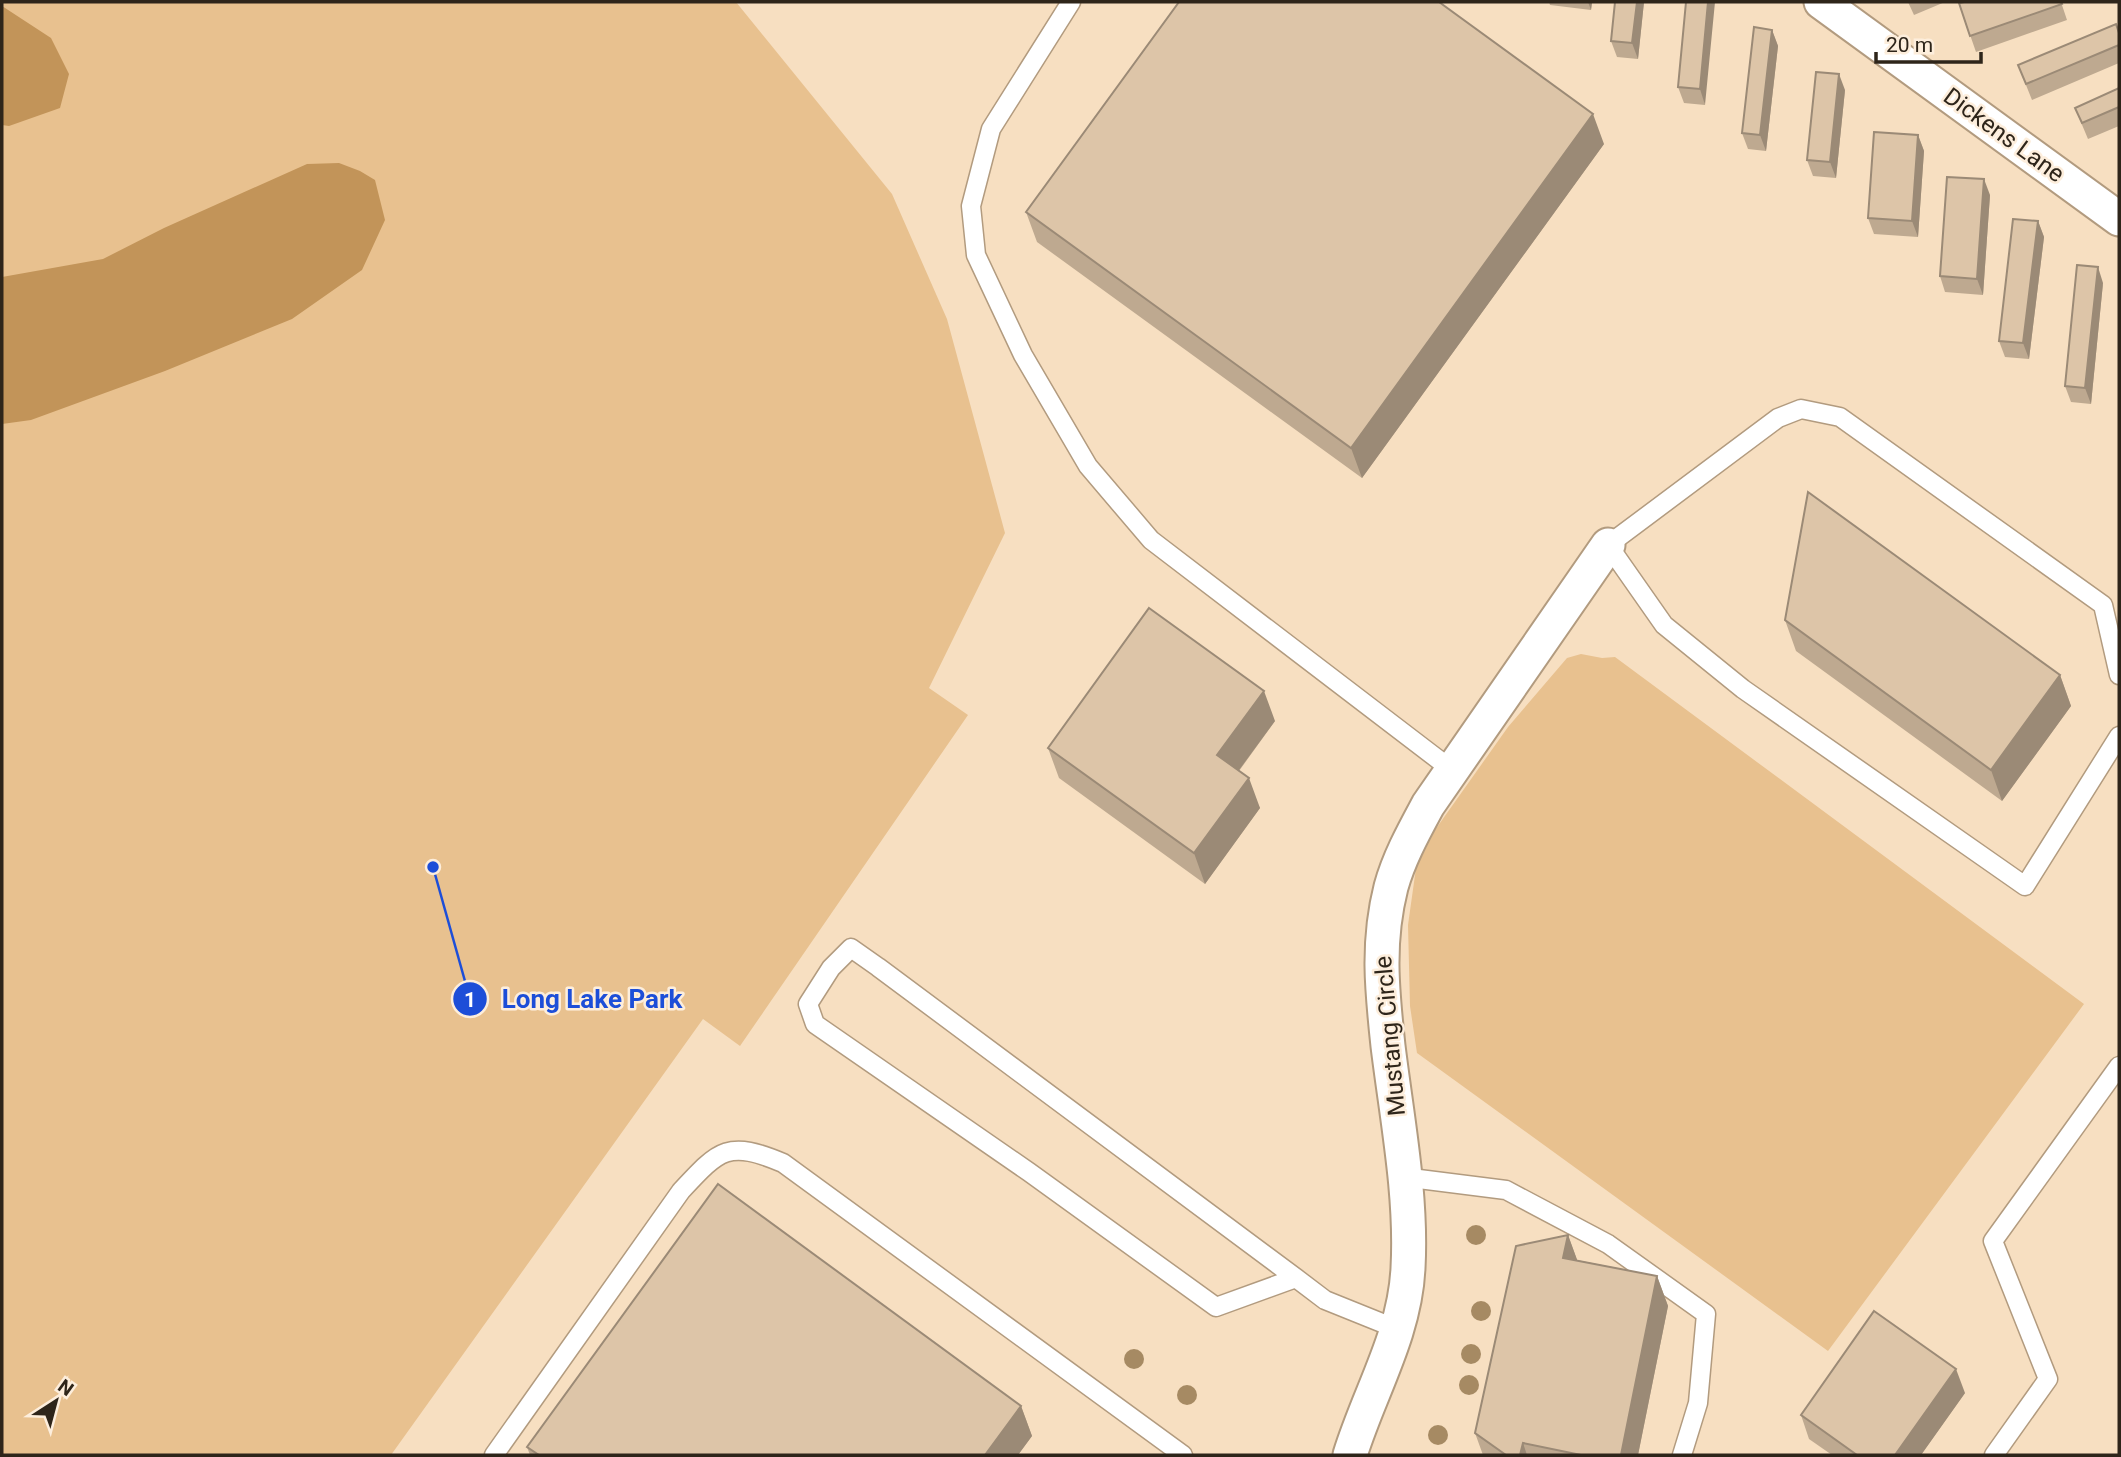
<svg xmlns="http://www.w3.org/2000/svg" width="2121" height="1457" font-family="Roboto,sans-serif">
<style>
.green{fill:#e8c18f}
.water{fill:#c29459}
.lines{fill:none;stroke-linecap:round;stroke-linejoin:round}
.lane-casing{stroke:#b29b7f;stroke-width:21}
.street-casing{stroke:#b29b7f;stroke-width:37}
.lane{stroke:#fff;stroke-width:18}
.street{stroke:#fff;stroke-width:33}
.tree{fill:#a68a63}
.wall{fill:#bea990}
.shaded-wall{fill:#9b8a76}
.building{fill:#ddc5a8;stroke:#9b8a76;stroke-width:2}
.labels{text-anchor:middle;dominant-baseline:central;stroke-width:5;stroke-linejoin:round;paint-order:stroke}
.street-label{font-size:24px;fill:#2e251a;stroke:#fdeedc}
.leader{fill:none;stroke:#1d4ed8;stroke-width:2.5}
.callout-dot{fill:#1d4ed8;stroke:#fdeedc;stroke-width:2.5}
.mark-label{font-size:21px;text-anchor:middle;font-weight:bold;fill:#fff}
.callout-label{font-size:26px;text-anchor:middle;font-weight:bold;fill:#1d4ed8;stroke:#fdeedc;stroke-width:5;stroke-linejoin:round;paint-order:stroke}
</style>
<rect width="100%" height="100%" fill="#f7dfc1"/>
<!-- green -->
<path class="green" d="M2 2H736L892 194 947 319 1005 533 929 688 968 715 740 1046 703 1019 391 1455H2Z
M1581 654 1602 658 1615 657 2084 1004 1828 1351 1417 1053 1410 1006 1408 925 1416 868 1435 830 1508 727 1567 658Z"/>
<!-- water -->
<path class="water" d="M2 6 51 38 69 74 60 108 9 126 2 125Z
M339 163 360 171 375 180 385 220 362 270 292 319 165 371 31 420 2 424V277L103 259 164 228 307 164Z"/>
<g class="lines">
<!-- lane casing -->
<g class="lane-casing">
<path id="lane" d="M1071 2 991 129 971 206 976 255 1023 355 1088 466 1151 540 1452 770
M2119 675 2103 605 1840 417 1801 409 1778 418 1608 545 1664 625 1743 689 2025 886 2119 736
M1403 1177 1506 1190 1608 1244 1706 1314 1698 1403 1682 1455
M1296 1278 1216 1307 1029 1172 815 1024 808 1004 831 968 851 948 878 967 1296 1278 1325 1300 1397 1329
M494 1455 681 1191C720 1149 728 1140 783 1163L1183 1455
M1994 1455 2048 1379 1993 1241 2119 1066"/>
</g>
<!-- street casing -->
<g class="street-casing">
<path id="street" d="M1821 2 2119 219
M1350 1455C1369 1393 1405 1335 1408 1268 1412 1195 1397 1119 1388 1046 1382 990 1377 942 1391 887 1399 858 1414 831 1428 805L1608 545"/>
</g>
<!-- lane -->
<use href="#lane" class="lane"/>
<!-- street -->
<use href="#street" class="street"/>
</g>
<!-- trees -->
<g class="tree">
<circle cx="1476" cy="1235" r="10"/>
<circle cx="1481" cy="1311" r="10"/>
<circle cx="1471" cy="1354" r="10"/>
<circle cx="1134" cy="1359" r="10"/>
<circle cx="1469" cy="1385" r="10"/>
<circle cx="1187" cy="1395" r="10"/>
<circle cx="1438" cy="1435" r="10"/>
</g>
<!-- wall -->
<path class="wall" d="M1549 2H1592L1591 10 1550 5Z
M1644 2 1638 59 1617 57 1611 41Z
M1686 2 1705 105 1684 103 1678 87Z
M1908 2H1945L1914 15Z
M2061 2 2067 20 1976 52 1959 3Z
M1772 30 1778 46 1766 151 1748 149 1742 133Z
M2119 33V63L2032 100 2018 65Z
M2119 88V126L2088 139 2075 108Z
M1845 90 1836 178 1813 176 1807 160Z
M1918 135 1924 151 1918 237 1874 234 1868 218Z
M1604 144 1362 478 1037 242 1026 212Z
M1990 195 1983 295 1945 292 1940 276Z
M2038 221 2044 237 2029 359 2005 357 1999 341Z
M2103 283 2091 404 2071 402 2065 386Z
M1785 620 2060 675 2071 706 2002 801 1796 651Z
M1275 721 1239 771 1260 808 1205 884 1059 778 1048 748Z
M1568 1235 1577 1260 1657 1276 1668 1306 1638 1455H1483L1475 1433Z
M1965 1393 1921 1455H1832L1809 1439 1801 1415Z
M1021 1406 1032 1436 1018 1455H530L527 1447Z"/>
<!-- shaded-wall -->
<path class="shaded-wall" d="M1588 2H1592L1591 10Z
M1637 2H1644L1638 59 1632 43Z
M1708 2H1715L1705 105 1700 89Z
M1772 30 1778 46 1766 151 1760 135Z
M1839 74 1845 90 1836 178 1830 162Z
M1593 114 1604 144 1362 478 1351 448Z
M1918 135 1924 151 1918 237 1912 221Z
M1984 179 1990 195 1983 295 1977 279Z
M2038 221 2044 237 2029 359 2023 343Z
M2098 267 2103 283 2091 404 2085 388Z
M2060 675 2071 706 2002 801 1991 770Z
M1264 691 1275 721 1228 785 1217 755Z
M1249 778 1260 808 1205 884 1194 853Z
M1568 1235 1579 1265 1563 1258Z
M1657 1276 1668 1306 1638 1455H1621Z
M1956 1369 1965 1393 1921 1455H1895Z
M1021 1406 1032 1436 1018 1455H985Z
M1523 1443 1527 1455H1520Z"/>
<!-- building -->
<path class="building" d="M1179 2H1439L1593 114 1351 448 1026 212Z
M1615 2H1637L1632 43 1611 41Z
M1686 2H1708L1700 89 1678 87Z
M1964 2H2061L2062 4 1970 36 1959 3Z
M2116 24 2119 33V45L2026 84 2018 65Z
M1754 27 1772 30 1760 135 1742 133Z
M1816 72 1839 74 1830 162 1807 160Z
M2119 88V107L2082 123 2075 108Z
M1874 132 1918 135 1912 221 1868 218Z
M1947 177 1984 179 1977 279 1940 276Z
M2013 219 2038 221 2023 343 1999 341Z
M2077 265 2098 267 2085 388 2065 386Z
M1808 492 2060 675 1991 770 1785 620Z
M1149 608 1264 691 1217 755 1249 778 1194 853 1048 748Z
M718 1184 1021 1406 985 1455H539L527 1447Z
M1568 1235 1563 1258 1657 1276 1621 1455H1581L1523 1443 1520 1455H1506L1475 1433 1516 1246Z
M1874 1311 1956 1369 1895 1455H1857L1801 1415Z"/>
<g class="labels">
<!-- street labels -->
<g class="street-label">
<text transform="translate(2004 135) rotate(36)">Dickens Lane</text>
<text transform="translate(1390 1036) rotate(-95)">Mustang Circle</text>
</g>
</g>
<!-- callouts -->
<path class="leader" d="M433 867L470 999"/>
<g class="callout-dot">
<circle cx="433" cy="867" r="7"/>
<circle cx="470" cy="999" r="18"/>
</g>
<g class="mark-label">
<text x="470" y="1007">1</text>
</g>
<g class="callout-label">
<text x="592" y="1008">Long Lake Park</text>
</g>
<!-- border -->
<rect width="2121" height="1457" fill="none" stroke="#2e251a" stroke-width="7"/>
<!-- north arrow -->
<g transform="translate(56 1401) rotate(36)" stroke="#fdeedc" stroke-width="5" paint-order="stroke">
<path d="M0-5L12 26L0 18L-12 26Z" fill="#2e251a"/>
<text y="-10" font-size="19" font-weight="bold" text-anchor="middle" fill="#2e251a">N</text>
</g>
<!-- scale -->
<path d="M1876 52v10h105v-10" fill="none" stroke="#2e251a" stroke-width="3.5"/>
<text x="1886" y="52" font-size="21" fill="#2e251a" stroke="#fdeedc" stroke-width="5" paint-order="stroke">20 m</text>
</svg>
